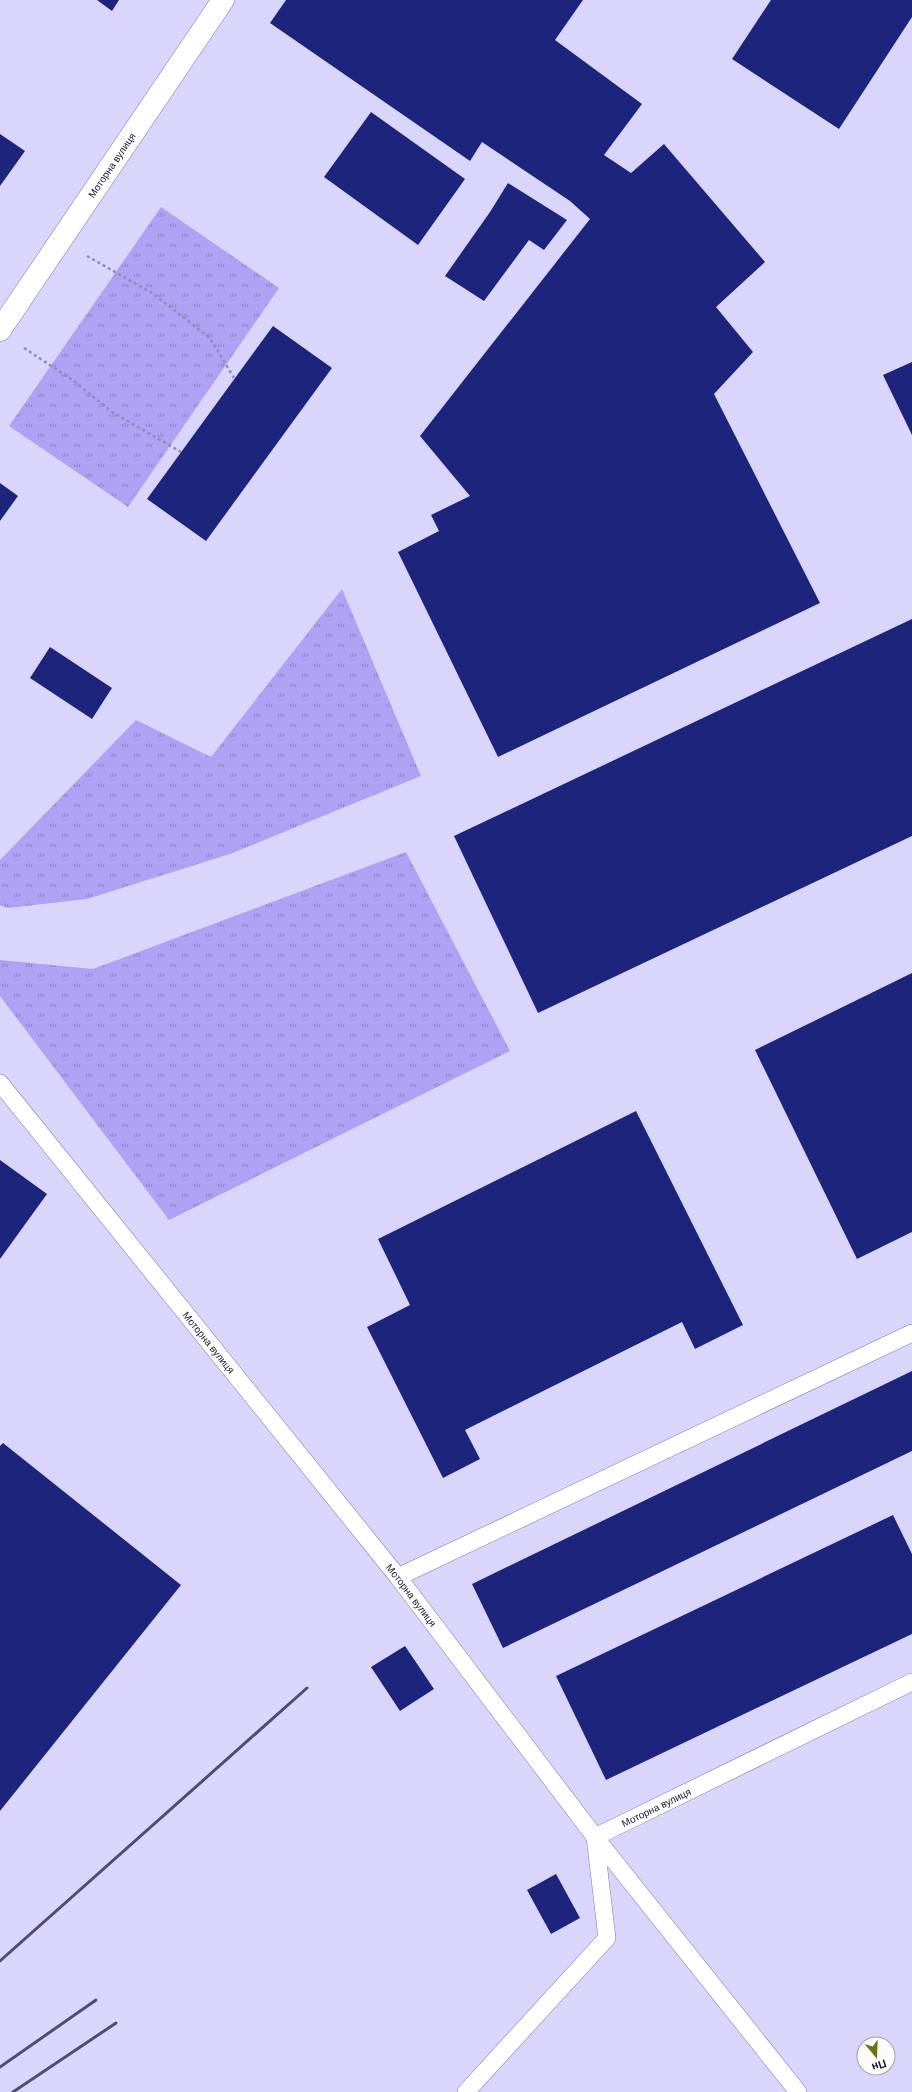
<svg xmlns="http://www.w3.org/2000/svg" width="912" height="2092" font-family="Helvetica,sans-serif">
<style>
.grass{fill:url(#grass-tufts)}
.building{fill:#1d247c}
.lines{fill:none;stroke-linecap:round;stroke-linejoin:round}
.service-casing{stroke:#7f75ae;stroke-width:18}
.minor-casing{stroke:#7f75ae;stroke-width:23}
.path{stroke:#928dad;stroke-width:2.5;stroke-dasharray:3 3;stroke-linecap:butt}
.service{stroke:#fff;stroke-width:17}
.minor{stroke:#fff;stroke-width:22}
.rail{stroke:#524d68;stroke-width:3}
.labels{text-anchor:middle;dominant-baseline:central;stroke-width:4;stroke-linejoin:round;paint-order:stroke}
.street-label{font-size:10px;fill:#19152b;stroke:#fbfbfb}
</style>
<defs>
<pattern id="grass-tufts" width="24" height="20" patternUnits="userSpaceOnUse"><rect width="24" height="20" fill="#afa1f4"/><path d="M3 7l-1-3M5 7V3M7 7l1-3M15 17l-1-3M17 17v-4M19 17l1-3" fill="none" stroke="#8e82c6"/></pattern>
</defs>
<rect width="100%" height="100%" fill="#dad5fb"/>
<!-- grass -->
<path class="grass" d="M161 207 279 288 128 507 9 426Z
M342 589 421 776 230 854 87 899 8 908 0 905V860L136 720 211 757Z
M406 852 510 1051 169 1220 0 996V960L93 969Z"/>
<!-- building -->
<path class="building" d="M97 0H119L112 11Z
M286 0H583L555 40 642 104 604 155 631 173 664 144 765 262 716 307 753 352 714 394 820 603 498 757 398 552 439 531 431 515 470 496 420 436 590 219 570 201 482 142 470 161 270 23Z
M771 0H912V17L839 129 732 59Z
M371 112 465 179 418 245 324 177Z
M0 134 25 151 0 186Z
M508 183 567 220 544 250 529 240 484 301 445 276 490 212Z
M273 326 332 368 206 541 147 499Z
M912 362V435L883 375Z
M0 483 18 496 0 521Z
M912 619V836L538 1013 454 836Z
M50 647 112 688 92 719 30 678Z
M912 973V1232L857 1259 755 1050Z
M636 1111 743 1325 695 1349 682 1322 465 1430 480 1459 443 1478 367 1327 410 1305 378 1239Z
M0 1160 47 1194 0 1259Z
M912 1371V1451L503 1648 472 1584Z
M3 1443 181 1585 0 1811V1446Z
M893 1515 912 1554V1634L606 1780 556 1676Z
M405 1646 434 1689 400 1711 371 1667Z
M556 1874 580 1918 551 1934 527 1890Z"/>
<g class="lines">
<!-- service casing -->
<g class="service-casing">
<g id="service">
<path id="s1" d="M0 1083 398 1577 595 1837 798 2092"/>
<path d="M398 1577 912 1333"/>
<path id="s2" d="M595 1837 912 1682"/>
<path d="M466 2092 607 1938 595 1837"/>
</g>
</g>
<!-- minor casing -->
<g class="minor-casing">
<g id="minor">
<path id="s3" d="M0 330 223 0"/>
</g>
</g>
<!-- path -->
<path class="path" d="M87 256 152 293 210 338 234 378
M24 348 74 381 112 412 181 452"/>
<!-- service -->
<use href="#service" class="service"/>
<!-- minor -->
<use href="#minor" class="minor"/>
<!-- rail -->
<path class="rail" d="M0 1961 307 1688
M0 2067 96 2000
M13 2092 116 2023"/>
</g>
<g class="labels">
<!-- street labels -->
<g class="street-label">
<text stroke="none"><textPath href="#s3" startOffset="199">Моторна вулиця</textPath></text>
<text stroke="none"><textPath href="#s1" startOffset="333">Моторна вулиця</textPath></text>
<text stroke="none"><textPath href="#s1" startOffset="657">Моторна вулиця</textPath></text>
<text stroke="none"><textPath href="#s2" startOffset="68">Моторна вулиця</textPath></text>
</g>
</g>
<!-- north arrow -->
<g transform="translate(876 2056) rotate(161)"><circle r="19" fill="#fbfbfb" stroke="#a19fa8"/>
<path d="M0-3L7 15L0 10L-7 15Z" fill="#6e7116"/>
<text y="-6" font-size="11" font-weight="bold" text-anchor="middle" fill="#19152b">Пн</text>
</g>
</svg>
